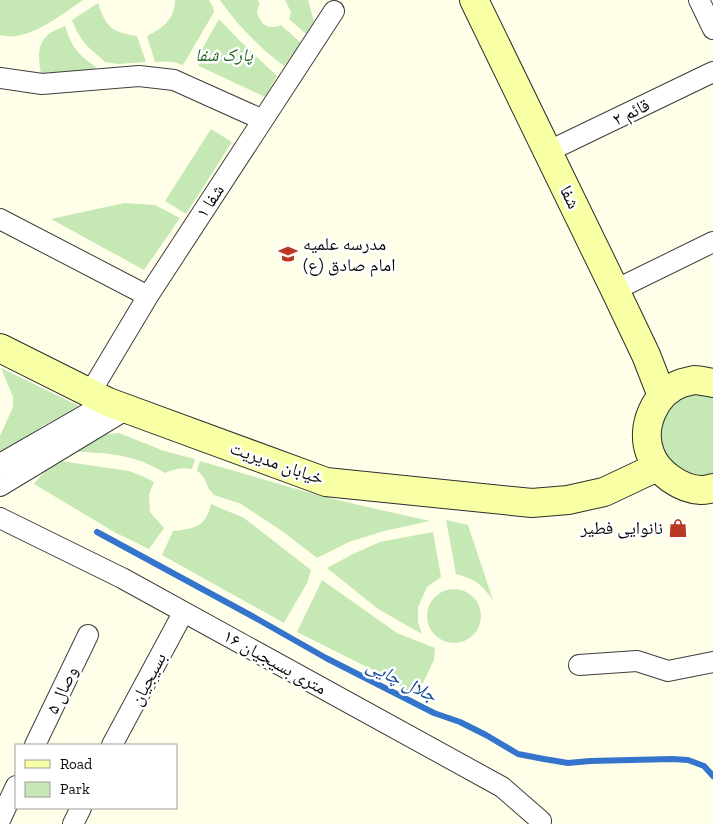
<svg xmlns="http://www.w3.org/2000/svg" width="713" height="824" font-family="'Zilla Slab','Noto Naskh Arabic',serif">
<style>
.green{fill:#c5e8b4}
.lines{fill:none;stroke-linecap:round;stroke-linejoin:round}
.stream{stroke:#3574cd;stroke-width:6}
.street-casing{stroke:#3e3e3e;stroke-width:22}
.secondary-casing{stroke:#2d2d2d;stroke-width:30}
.street{stroke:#fff;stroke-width:20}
.secondary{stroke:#f8ffa4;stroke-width:28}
.labels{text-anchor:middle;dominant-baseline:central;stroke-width:5;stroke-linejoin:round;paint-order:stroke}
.park-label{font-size:18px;font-style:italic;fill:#1e621c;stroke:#fff}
.street-label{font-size:18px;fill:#0b0b0b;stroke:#fff}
.poi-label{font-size:18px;fill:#0b0b0b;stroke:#fff;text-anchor:start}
.water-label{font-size:19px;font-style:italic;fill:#15489b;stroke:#fff}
</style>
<rect width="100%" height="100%" fill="#ffffe9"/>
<!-- green -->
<path class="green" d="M0 0H83C62 14 41 32 16 36 11 37 5 36 0 35Z
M175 0H209L213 7 214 12 183 65C173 61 165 61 155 62L147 36C163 28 175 19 175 0Z
M220 0H257L260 3 257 11C259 23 268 31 281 25L301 43 284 66C260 48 237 25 220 0Z
M285 0H308L314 21 306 34 289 19 291 12Z
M98 3C106 27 111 32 137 36L146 62 118 64 105 62 86 45 77 32 72 20Z
M219 19 237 38 277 76 265 97 199 66 196 60Z
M65 26C72 47 77 54 96 67L94 70 41 74C39 62 36 45 47 36 51 31 59 29 65 26Z
M211 129 232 142 186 214 165 201Z
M124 203 155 205 180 218 144 270 51 219Z
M1 368 85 409 68 413 44 425 0 455V436L13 407V397Z
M713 385V485L664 466 656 416 665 400Z
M119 433 164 451 195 459 192 469C182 467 174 469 165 473 131 452 99 452 60 452L97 435Z
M54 460 129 471 142 476 154 482 149 495 150 512 164 528 149 549 116 533 34 484Z
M200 461 317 495 363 506 430 521 384 531 349 542 317 558 282 531 241 504 214 495 209 489 204 478 197 470Z
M211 504 244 518 311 570 307 583 284 623 162 555 173 531C194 529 206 527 211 504Z
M446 520 468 525 493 600C480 583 477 580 456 574Z
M433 532 441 577 427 587 418 607V622L422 634 378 609 327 568 353 554 380 542Z
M322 580 397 633 435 648 434 660 418 693 406 690 373 670 297 632Z
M427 616a27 27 0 1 1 54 0a27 27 0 1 1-54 0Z"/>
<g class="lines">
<!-- stream -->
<path class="stream" d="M97 532 252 616 326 658 434 713 460 722 486 735 518 754 544 759 568 763 590 761 672 759 688 760 704 766 713 776"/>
<!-- street casing -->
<g class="street-casing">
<path id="street" d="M699 0 713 29
M0 78 42 84 139 76 174 80 263 120
M549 151 713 72
M0 219 148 296
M615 290 713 242
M90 393 148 296 334 11
M0 464 108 402
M0 486 127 409
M0 518 122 578 502 787 541 821
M579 665 637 661 668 671 713 662
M35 745 88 635
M112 745 183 613
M0 820 16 786
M73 824 81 808"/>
</g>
<!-- secondary casing -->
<g class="secondary-casing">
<path id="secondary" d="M474 0 615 290 646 355 662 396
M0 348 108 402 326 482 532 503 568 500 604 492 657 467
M713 383C707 382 700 380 694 380 690 381 686 382 682 383 655 392 640 427 650 453 657 473 681 489 701 490 705 490 709 489 713 488"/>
</g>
<!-- street -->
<use href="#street" class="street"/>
<!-- secondary -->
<use href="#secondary" class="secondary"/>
</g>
<!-- icons -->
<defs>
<g id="university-bare" transform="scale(1.5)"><path d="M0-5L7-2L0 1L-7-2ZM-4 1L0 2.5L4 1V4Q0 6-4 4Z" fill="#ba3924" stroke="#fff" stroke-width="2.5" paint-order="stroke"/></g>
<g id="shop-bare" transform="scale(1.5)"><path d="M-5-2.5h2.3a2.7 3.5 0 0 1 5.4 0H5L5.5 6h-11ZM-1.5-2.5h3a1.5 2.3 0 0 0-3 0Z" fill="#ba3924" stroke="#fff" stroke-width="2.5" paint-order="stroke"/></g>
</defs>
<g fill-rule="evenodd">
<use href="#university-bare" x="288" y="254"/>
<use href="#shop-bare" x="678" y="528"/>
</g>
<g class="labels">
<!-- park labels -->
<g class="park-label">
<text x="224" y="55">پارک شفا</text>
</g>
<!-- street labels -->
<g class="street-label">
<text transform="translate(631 112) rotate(-26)">قائم ۲</text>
<text transform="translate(570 197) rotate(64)">شفا</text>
<text transform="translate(210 201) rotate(-57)">شفا ۱</text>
<text transform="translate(277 463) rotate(19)">خیابان مدیریت</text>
<text transform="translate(275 662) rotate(29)">۱۶ متری بسیجیان</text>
<text transform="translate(148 679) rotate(-62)">بسیجیان</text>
<text transform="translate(62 690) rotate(-65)">وصال ۵</text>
</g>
<!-- poi labels -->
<g class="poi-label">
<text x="303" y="244">مدرسه علمیه<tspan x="303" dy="21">امام صادق (ع)</tspan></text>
<text x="663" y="528" text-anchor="end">نانوایی فطیر</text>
</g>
<!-- water labels -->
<g class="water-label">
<text transform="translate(402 680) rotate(26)">جلال چایی</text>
</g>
</g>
<!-- legend -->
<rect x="15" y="744" width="162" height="65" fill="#ffffff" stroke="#9d9d9d"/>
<rect x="25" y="760" width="25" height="8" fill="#f8ffa4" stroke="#9d9d9d"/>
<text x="60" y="769" font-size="15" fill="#0b0b0b">Road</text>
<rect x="25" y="782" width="25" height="15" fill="#c5e8b4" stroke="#9d9d9d"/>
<text x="60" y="794" font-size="15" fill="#0b0b0b">Park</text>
</svg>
